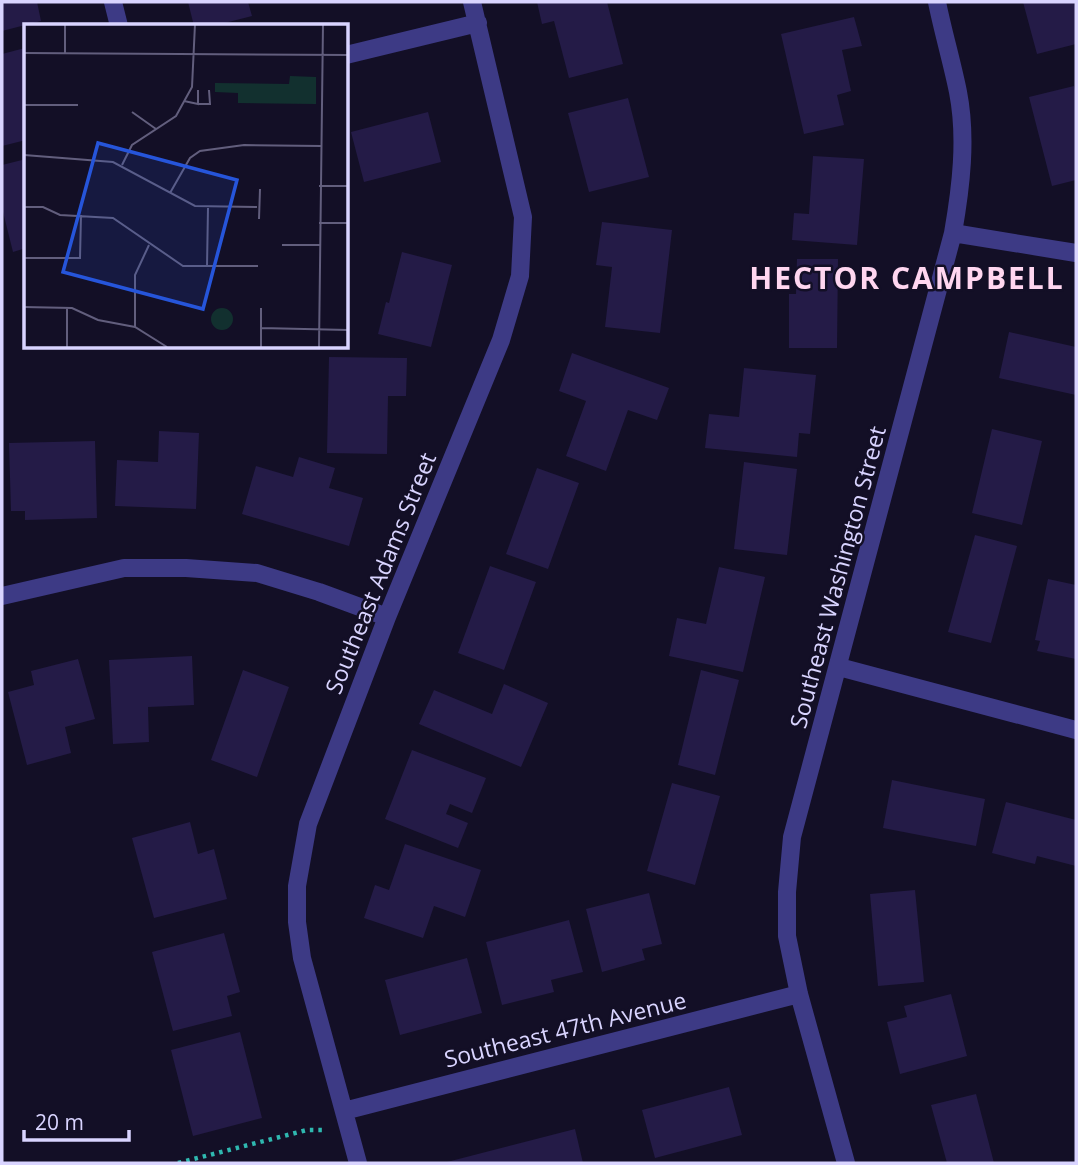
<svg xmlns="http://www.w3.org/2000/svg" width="1078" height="1165" font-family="'Open Sans',sans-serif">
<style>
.building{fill:#241b47}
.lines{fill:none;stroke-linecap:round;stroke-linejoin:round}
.path{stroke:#2fb8b0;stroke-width:4.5;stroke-dasharray:3.5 5;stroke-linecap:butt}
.minor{stroke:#3d3a85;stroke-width:18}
.labels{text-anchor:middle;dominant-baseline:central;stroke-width:5;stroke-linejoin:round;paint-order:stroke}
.street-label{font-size:23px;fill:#d9d4ff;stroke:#130f26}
.district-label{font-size:30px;font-weight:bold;letter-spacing:2px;fill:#ffd6f0;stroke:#130f26}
.inset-road{fill:none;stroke:#625e7d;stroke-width:2}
.view{fill:#2655da;fill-opacity:0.15;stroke:#2655da;stroke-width:3.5}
.inset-edge{fill:none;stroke:#d9d4ff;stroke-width:3.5}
</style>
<rect width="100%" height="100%" fill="#130f26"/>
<!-- building -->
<path class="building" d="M2 2H37L41 21 2 31Z
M188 2H248L252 16 213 26H194Z
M537 2H607L623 64 569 78 554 21 542 24Z
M1023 2H1074L1076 12V44L1037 54Z
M854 17 862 46 842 50 851 91 837 95 844 125 804 134 781 34Z
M25 48 26 140 2 146V54Z
M1074 86 1076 94V180L1052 186 1029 97Z
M628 98 649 177 589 192 568 113Z
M428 112 441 162 364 182 351 132Z
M813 156 864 159 857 245 792 240 794 213 809 214Z
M26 159V248L13 252 2 208V165Z
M602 222 672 230 660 333 605 327 612 267 596 265Z
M402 252 452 265 431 347 378 334 386 302 389 303Z
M797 259H838L837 348H789V294H796Z
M1009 332 1076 347V395L999 378Z
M572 353 669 388 657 420 628 410 606 471 566 456 586 401 559 391Z
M329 357 407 358 406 396H388L387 454 327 453Z
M744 368 816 375 810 434 799 433 797 457 705 448 709 414 739 417Z
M992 429 1042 441 1022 525 972 513Z
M159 431 199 433 196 509 115 506 117 460 158 462Z
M95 441 97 518 25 520V511H11L9 443Z
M299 457 335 468 329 488 363 498 349 546 242 514 256 466 293 477Z
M744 462 797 469 787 555 734 549Z
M537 468 579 483 548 569 506 554Z
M975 535 1017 546 991 643 948 632Z
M490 566 536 582 504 670 458 653Z
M719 567 765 577 743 672 669 656 677 618 706 624Z
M1048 579 1076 585V659L1037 651 1040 641 1035 640Z
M192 656 194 705 148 707 149 742 113 744 109 660Z
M78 659 95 719 65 727 71 753 27 765 8 692 34 685 31 671Z
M243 670 289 687 257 777 211 760Z
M701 670 739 680 715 775 678 765Z
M504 684 548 703 521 767 419 724 434 690 492 714Z
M412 750 486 778 472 813 450 804 446 814 468 823 458 848 385 819Z
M892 780 985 799 976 846 883 828Z
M672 783 720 796 695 885 647 871Z
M1006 802 1076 820V866L1037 856 1035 864 992 853Z
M190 822 198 854 214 849 227 899 154 918 132 838Z
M405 844 481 870 465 917 434 906 423 938 364 918 375 885 389 890Z
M915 890 924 982 878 986 870 894Z
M649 893 662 944 642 949 645 960 602 972 586 909Z
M569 920 583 972 551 980 554 992 502 1005 486 942Z
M224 933 240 992 227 996 232 1016 173 1031 152 952Z
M467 958 482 1013 400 1035 385 980Z
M951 994 967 1056 900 1074 887 1022 907 1017 904 1006Z
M240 1032 262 1118 193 1136 171 1050Z
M729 1087 742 1135 655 1158 642 1110Z
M976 1094 994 1163H947L931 1105Z
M575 1129 583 1163H447V1162Z"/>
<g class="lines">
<!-- path -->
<path class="path" d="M178 1163 307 1130H324"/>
<!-- minor -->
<path class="minor" d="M113 2 119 26
M346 55 478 23
M953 233 1076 253
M2 596 124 568H186L257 573 319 592 387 617
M839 667 1076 730
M344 1111 799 994
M358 1163 302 958 297 922V886L308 824 387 617 501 340 520 276 523 217 472 2
M846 1163 799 994 787 936V892L792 837 953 233C961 187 967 138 958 92 952 62 943 32 937 2"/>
</g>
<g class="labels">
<!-- street labels -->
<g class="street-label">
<text transform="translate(380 573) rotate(-68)">Southeast Adams Street</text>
<text transform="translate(837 577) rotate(-75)">Southeast Washington Street</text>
<text transform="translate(565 1029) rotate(-14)">Southeast 47th Avenue</text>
</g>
<!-- district labels -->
<g class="district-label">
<text x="907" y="277">HECTOR CAMPBELL</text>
</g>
</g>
<!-- overview -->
<g transform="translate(24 24)">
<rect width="324" height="324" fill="#130f26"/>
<path d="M266 52 292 53V80L214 79V69L191 68V59L265 60ZM187 295a11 11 0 1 1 22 0a11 11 0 1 1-22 0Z" fill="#12302f"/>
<path class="inset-road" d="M41 0V29M0 29 324 31M160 77 174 80V66M174 80H186L185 66M0 81H54M108 88 132 105M0 131 89 138 171 182 233 183M98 141 108 121 152 92 168 63 171 0M295 162H324M146 169 166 134 176 127 220 121 297 122M0 183H19L36 191 89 194 159 242H234M235 195 236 165M295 199H324M258 221H296M0 234H56L57 191M183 242 184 184M0 283 48 284 74 296 111 303 143 323M111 303V251L125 221M237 304 324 306M43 323V283M237 323V284M295 323 299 0"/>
<path class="view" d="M74 119 213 156 179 285 39 248Z"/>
<rect width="324" height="324" class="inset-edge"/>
</g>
<!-- border -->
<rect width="1078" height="1165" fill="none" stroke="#d9d4ff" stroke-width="7"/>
<!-- scale -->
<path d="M24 1130v10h105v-10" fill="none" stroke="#d9d4ff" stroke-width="3.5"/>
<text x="35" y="1130" font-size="21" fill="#d9d4ff" stroke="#130f26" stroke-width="5" paint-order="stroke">20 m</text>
</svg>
